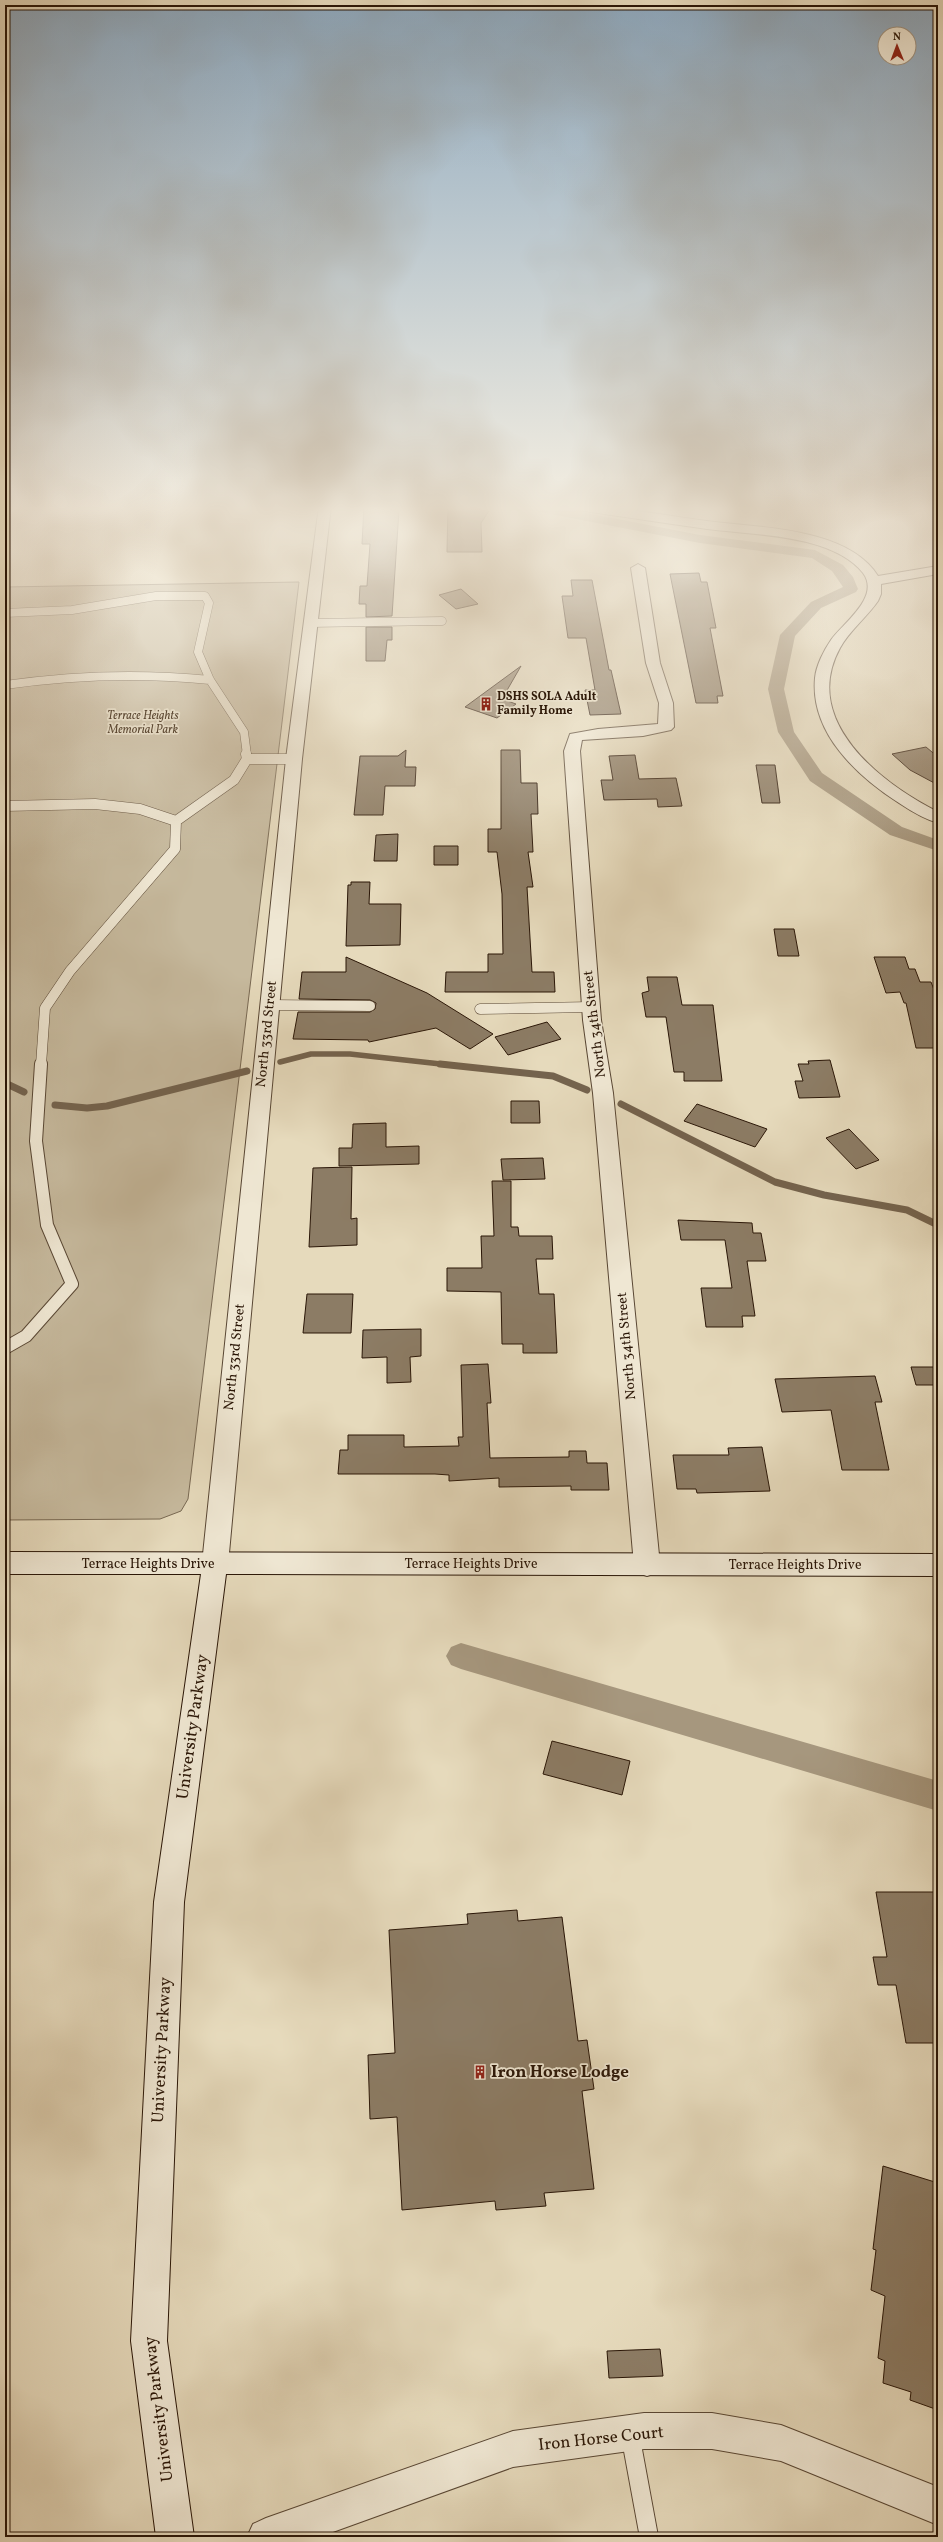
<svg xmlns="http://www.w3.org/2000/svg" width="943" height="2542" font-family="Vollkorn,serif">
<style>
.green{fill:#c6b99d;stroke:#786852}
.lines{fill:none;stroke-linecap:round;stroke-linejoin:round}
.stream-far1{stroke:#74634e;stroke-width:5.5}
.stream{stroke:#74634e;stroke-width:7}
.canal{fill:#a6977e;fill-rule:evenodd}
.building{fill:#8c7c65;stroke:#2a1607}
.lane-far3-casing{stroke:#594734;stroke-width:9}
.lane-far2-casing{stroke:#594734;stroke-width:11}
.lane-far1-casing{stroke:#594734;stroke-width:14}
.lane-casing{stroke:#594734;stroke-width:20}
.street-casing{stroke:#594734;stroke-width:2}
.secondary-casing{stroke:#2a1607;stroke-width:2}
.lane-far3{stroke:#efe7d3;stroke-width:8}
.lane-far2{stroke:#efe7d3;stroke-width:10}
.lane-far1{stroke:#efe7d3;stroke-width:12}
.lane{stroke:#efe7d3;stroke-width:18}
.street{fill:#efe7d3;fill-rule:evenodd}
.secondary{fill:#efe7d3;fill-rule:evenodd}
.labels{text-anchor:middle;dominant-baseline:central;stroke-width:3.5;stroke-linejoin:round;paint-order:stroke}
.far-poi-label{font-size:12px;font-weight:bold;fill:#2a1607;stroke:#efe7d3;text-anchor:start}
.far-park-label{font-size:12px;font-style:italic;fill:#594734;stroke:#efe7d3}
.street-label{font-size:14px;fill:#2a1607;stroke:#efe7d3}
.near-street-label{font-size:17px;fill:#2a1607;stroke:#efe7d3}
.near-poi-label{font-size:17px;font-weight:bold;fill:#2a1607;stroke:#efe7d3;text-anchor:start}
</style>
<rect width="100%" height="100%" fill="#e6dabc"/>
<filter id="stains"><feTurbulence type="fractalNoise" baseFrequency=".005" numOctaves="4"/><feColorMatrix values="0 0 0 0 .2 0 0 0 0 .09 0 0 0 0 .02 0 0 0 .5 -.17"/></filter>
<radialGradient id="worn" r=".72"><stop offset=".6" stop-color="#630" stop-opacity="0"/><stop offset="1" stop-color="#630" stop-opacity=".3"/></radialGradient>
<!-- green -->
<path class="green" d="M299 582 188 1499 181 1511 160 1519 5 1520V587Z"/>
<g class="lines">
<!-- stream-far1 -->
<path class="stream-far1" d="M280 1062 311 1054H350L450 1065"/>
<!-- stream -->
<path class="stream" d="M440 1064 553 1076 587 1090
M5 1083 24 1092
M621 1104 775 1182 824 1195 907 1210 938 1225
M55 1105 87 1108 107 1106 247 1071"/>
<!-- canal -->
<path class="canal" d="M523 506H550L700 535 815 550 843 565 853 577 858 589 856 592 821 608 795 636 784 689 794 732 822 773 902 827 938 840V851L890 835 810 781 778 732 768 689 780 635 811 602 843 587 832 571 812 558 700 543 530 510Z
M461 1643 938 1781V1811L461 1669 451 1665 446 1656 451 1647Z"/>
</g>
<!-- building -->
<path class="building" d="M364 506H386L391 510H399L392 616 366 617V604H359L360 586H367L370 544H362Z
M448 506 489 511 481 523 482 552H447Z
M699 573 701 582H707L716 628H710L723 696H717L718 703H696L670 574Z
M571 580H592L609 670H611L621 714 590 715 585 690H595L586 638H568L562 596H573Z
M461 589 478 604 456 609 439 595Z
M366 627H392V640H387L385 661H366Z
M521 666 502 699 516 704 497 718 465 707Z
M926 747 938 757V785L910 770 892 754Z
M406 750 405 767H416L415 786H385L383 815H354L360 756H398Z
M501 750H520L521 783H537L538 814H531L533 852H528L533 887H527L532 972H554L555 992H445L446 972H488V954H503L502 894 497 852H488V829H501Z
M635 755 639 779 676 778 682 806 658 807 657 799 604 800 601 780H613L609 756Z
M756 765H775L780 803H762Z
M398 834 397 861H374L376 835Z
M434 846H458V865H434Z
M351 882H370L369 904H401L400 945 346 946 348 885H351Z
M774 929H794L799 956H778Z
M346 957 427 993 493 1034 470 1049 436 1028 369 1042 368 1040 293 1039 298 1012H370L375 1009 376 1003 370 1000 299 999 302 972H346Z
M874 957H905L909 969H915L920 982H931L938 1000V1048H916L906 1003H904L900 992 886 993Z
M647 977H677L682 1005H713L722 1081H684V1072H674L666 1017H646L642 993 649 991Z
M547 1022 561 1039 508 1055 495 1037Z
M830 1060 840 1097 799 1098 795 1081H803L798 1064H809L808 1061Z
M511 1101H539L540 1123H511Z
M697 1104 767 1129 755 1147 684 1121Z
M386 1123V1147L419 1146V1164L339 1166V1148H352L353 1124Z
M849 1129 879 1160 856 1169 826 1138Z
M543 1158 545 1179 503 1180 501 1159Z
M352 1167 351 1219 357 1218V1245L309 1247 313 1168Z
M492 1181H511V1227H518L519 1236H552L553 1259H536L539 1294H554L557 1353H523V1344H502L501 1292 447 1291V1268H482L481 1236H494Z
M678 1220 752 1223 753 1233H761L766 1261H747L755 1316H742L743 1327H706L701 1288H732L725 1240H681Z
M307 1294H353L351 1333H303Z
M421 1329V1356L410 1357 411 1382 387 1383V1357L362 1358 363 1330Z
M488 1364 491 1403H487L490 1458 569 1457V1451H586L587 1463H607L609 1490H571V1486L499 1487V1478L449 1481V1475L435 1474H338L340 1450H348V1435H404V1447L459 1446 458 1437H463L461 1365Z
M911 1367H938V1385H916Z
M875 1376 882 1402H875L889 1470H842L831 1410 782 1412 775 1379Z
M762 1447 770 1491 697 1493 696 1489H677L673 1455H729L728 1448Z
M552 1741 630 1761 622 1795 543 1774Z
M876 1892H938V2043H906L896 1985H878L873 1957H887Z
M517 1910 518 1921 562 1917 578 2041 587 2040 594 2089 582 2091 594 2189 544 2193 546 2206 496 2210 495 2201 402 2210 397 2117 370 2119 368 2055 395 2053 389 1930 468 1924 467 1914Z
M883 2166 938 2183V2410L910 2400 911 2392 883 2383 885 2361 878 2358 885 2296 871 2290 876 2250 873 2249Z
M660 2349 663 2376 609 2378 607 2351Z"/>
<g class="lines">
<!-- lane-far3 casing -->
<g class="lane-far3-casing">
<path id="lane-far3" d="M628 513 635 506
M5 613 72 610 156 596H205L209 603 198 652 210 680 244 732 247 755
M310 623 442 621
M5 685C74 675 141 673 210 680"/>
</g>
<!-- lane-far2 casing -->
<g class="lane-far2-casing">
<path id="lane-far2" d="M246 754 247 759
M5 806 95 804 140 809 176 821 234 780 247 759H294
M270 1005 370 1006
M480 1009 591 1007
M41 1065 45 1008 70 971 175 849 176 821"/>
</g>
<!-- lane-far1 casing -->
<g class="lane-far1-casing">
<path id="lane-far1" d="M5 1348 26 1336 72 1284 47 1225 36 1141 41 1064"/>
</g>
<!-- lane casing -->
<g class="lane-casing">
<path id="lane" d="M630 2434 649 2537"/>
</g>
<!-- street casing -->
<g class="street-casing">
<path id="street" d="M319 506H331L302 759 228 1564 224 1572 215 1575 206 1572 202 1564 286 759Z
M571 506C617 506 661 515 707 521 758 528 847 527 878 576L938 566V574L881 584V594L878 601C867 617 849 631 840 648 800 721 881 783 938 812V823C924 819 911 811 899 803 857 776 810 733 815 678 816 666 824 650 831 640 843 623 881 597 863 573 832 534 752 535 707 529 663 523 620 516 577 510Z
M638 564 645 568 660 663 673 703 674 727 671 730 643 736 582 740 580 751 601 1020 613 1093 660 1565 656 1573 647 1576 638 1573 634 1565 593 1093 583 1020 564 751 570 734 598 729 658 724 659 703 646 663 631 568Z
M644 2413H712L781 2425 938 2487V2525L781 2461 712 2449H644L513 2467 319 2537H247L253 2524 266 2518 513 2431Z"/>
</g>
<!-- secondary casing -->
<g class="secondary-casing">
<path id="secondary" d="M5 1552 938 1554V1576L226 1574 184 1902 167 2341 194 2537H156L131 2341 154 1902 201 1574H5Z"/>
</g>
<!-- lane-far3 -->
<use href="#lane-far3" class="lane-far3"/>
<!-- lane-far2 -->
<use href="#lane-far2" class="lane-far2"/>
<!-- lane-far1 -->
<use href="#lane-far1" class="lane-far1"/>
<!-- lane -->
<use href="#lane" class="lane"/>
<!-- street -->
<use href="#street" class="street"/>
<!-- secondary -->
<use href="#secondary" class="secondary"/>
</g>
<!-- sky -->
<linearGradient id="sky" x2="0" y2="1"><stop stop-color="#8da8be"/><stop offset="0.59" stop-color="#f4eee1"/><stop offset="1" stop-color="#f4eee1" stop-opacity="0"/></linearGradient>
<rect width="943" height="862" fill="url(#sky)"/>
<!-- icons -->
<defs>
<g id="building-bare" transform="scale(1.08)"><path d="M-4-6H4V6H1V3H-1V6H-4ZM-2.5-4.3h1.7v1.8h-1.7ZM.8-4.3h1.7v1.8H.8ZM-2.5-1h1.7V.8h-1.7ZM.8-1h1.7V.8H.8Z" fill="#8f2418" stroke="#efe7d3" stroke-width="2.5" paint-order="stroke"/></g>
</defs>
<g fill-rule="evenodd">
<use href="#building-bare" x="486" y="704"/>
<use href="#building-bare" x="480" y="2072"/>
</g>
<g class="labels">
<!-- far-poi labels -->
<g class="far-poi-label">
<text x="497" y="697">DSHS SOLA Adult<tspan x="497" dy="14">Family Home</tspan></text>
</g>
<!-- far-park labels -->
<g class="far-park-label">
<text x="143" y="716">Terrace Heights<tspan x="143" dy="14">Memorial Park</tspan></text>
</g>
<!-- street labels -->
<g class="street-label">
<text transform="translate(595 1024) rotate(-97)">North 34th Street</text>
<text transform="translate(267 1034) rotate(-84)">North 33rd Street</text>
<text transform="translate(627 1346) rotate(-95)">North 34th Street</text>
<text transform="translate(235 1357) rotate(-84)">North 33rd Street</text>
<text x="148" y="1564">Terrace Heights Drive</text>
<text x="471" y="1564">Terrace Heights Drive</text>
<text x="795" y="1565">Terrace Heights Drive</text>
</g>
<!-- near-street labels -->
<g class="near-street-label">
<text transform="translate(193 1727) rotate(-82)">University Parkway</text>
<text transform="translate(162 2050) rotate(-87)">University Parkway</text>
<text transform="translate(159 2409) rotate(-97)">University Parkway</text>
<text transform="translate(601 2439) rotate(-6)">Iron Horse Court</text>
</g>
<!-- near-poi labels -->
<g class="near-poi-label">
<text x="491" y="2072">Iron Horse Lodge</text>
</g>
</g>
<!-- margin -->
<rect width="943" height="2542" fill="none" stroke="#e6dabc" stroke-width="20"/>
<rect x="6" y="6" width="931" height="2530" fill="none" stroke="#2a1607" stroke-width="2"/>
<rect x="10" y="10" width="923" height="2522" fill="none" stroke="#2a1607"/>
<!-- north arrow -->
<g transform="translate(897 46) rotate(359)"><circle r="19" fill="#efe7d3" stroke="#a09381"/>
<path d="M0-3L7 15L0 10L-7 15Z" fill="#8f2418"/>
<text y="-6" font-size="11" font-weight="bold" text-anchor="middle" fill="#2a1607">N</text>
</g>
<rect width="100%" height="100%" filter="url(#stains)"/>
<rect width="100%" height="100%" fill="url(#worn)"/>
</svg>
